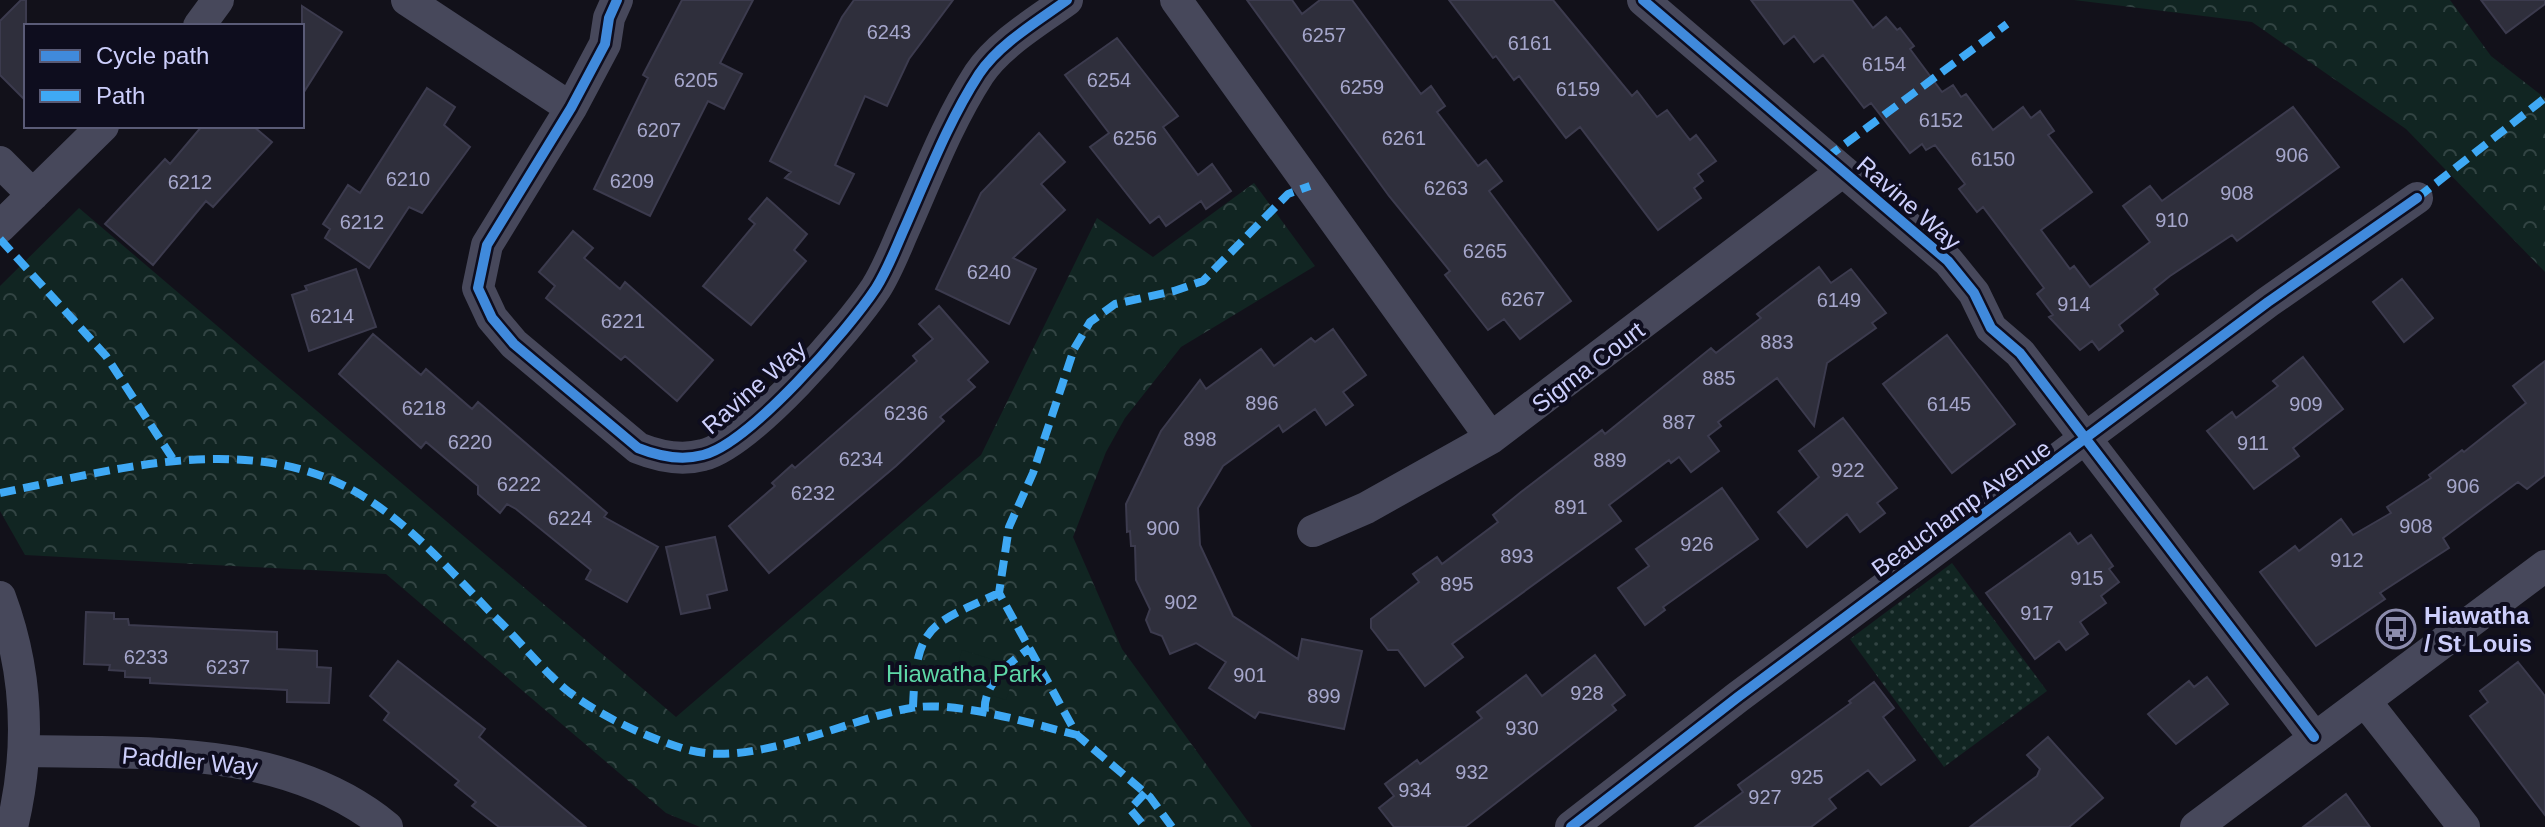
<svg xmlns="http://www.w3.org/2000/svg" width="2545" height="827" font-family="Helvetica,sans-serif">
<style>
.grass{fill:url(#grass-dots)}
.forest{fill:url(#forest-crowns)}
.pitch{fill:#112522}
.building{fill:#2f2f3c;stroke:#3c3b4e;stroke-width:2}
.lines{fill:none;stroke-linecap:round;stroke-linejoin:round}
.minor{stroke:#47485b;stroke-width:32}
.quiet{stroke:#3fa9f5;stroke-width:8;stroke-dasharray:16 8;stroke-linecap:butt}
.cycleway-casing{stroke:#0e0d1e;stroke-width:15}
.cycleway{stroke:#408adc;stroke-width:10}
.labels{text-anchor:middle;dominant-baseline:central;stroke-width:8;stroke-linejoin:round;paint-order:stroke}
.number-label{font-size:20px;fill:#a6a7cc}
.street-label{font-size:24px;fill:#cdcffc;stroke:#0e0d1e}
.poi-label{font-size:24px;font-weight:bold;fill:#cdcffc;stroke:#0e0d1e;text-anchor:start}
.park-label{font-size:24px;fill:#5ed8a7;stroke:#0e0d1e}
</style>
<defs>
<pattern id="grass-dots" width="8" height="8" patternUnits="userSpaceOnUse" patternTransform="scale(2)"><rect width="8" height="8" fill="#112522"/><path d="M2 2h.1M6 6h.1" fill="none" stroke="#324443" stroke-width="1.8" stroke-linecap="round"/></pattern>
<pattern id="forest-crowns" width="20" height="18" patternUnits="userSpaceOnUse" patternTransform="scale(2)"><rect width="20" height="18" fill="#112522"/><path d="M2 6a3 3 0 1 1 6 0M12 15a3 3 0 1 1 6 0" fill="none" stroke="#324443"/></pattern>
</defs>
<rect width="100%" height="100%" fill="#12111a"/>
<!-- grass -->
<path class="grass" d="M1952 563 2047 691 1944 767 1850 639Z"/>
<!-- forest -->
<path class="forest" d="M2074 0H2450L2491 56 2545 98V272L2406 129 2252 22Z
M1254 183 1315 266 1181 347 1125 418 1106 452 1073 537 1122 649 1252 827H700L666 813 386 574 25 555 0 511V286L79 208 676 717 981 455 1097 218 1153 257Z"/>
<!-- pitch -->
<path class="pitch" d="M962 650 1017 667 1006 700 952 684Z"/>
<!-- building -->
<path class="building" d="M21 0H26V101L0 75V21Z
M682 0H753L720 63 742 74 724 109 708 101 650 216 594 189 648 78 643 75Z
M854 0H953L909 59 887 106 865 96 835 165 854 174 839 204 785 178 791 172 770 161 842 17Z
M1247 0H1292L1302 14 1320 0H1352L1421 94 1431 86 1445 106 1437 112 1478 166 1486 160 1502 181 1489 191 1571 301 1520 339 1504 319 1488 330 1445 275 1450 271 1389 196Z
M1449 0H1553L1632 96 1637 91 1657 117 1667 110 1690 140 1696 135 1716 161 1698 174 1703 181 1694 188 1701 198 1658 230 1580 127 1566 138 1519 76 1514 80 1496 56 1493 58Z
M1751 0H1852L1873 28 1886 17 1897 30 1900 28 1914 46 1910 49 1942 92 1953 85 1961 97 1966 94 1993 130 2023 107 2031 118 2040 111 2054 131 2048 135 2092 192 2041 230 2070 269 2074 266 2090 287 2150 242 2123 206 2150 186 2162 201 2293 107 2339 167 2237 241 2232 235 2170 276 2154 289 2158 294 2119 325 2123 331 2099 350 2092 341 2080 350 2049 317 2053 315 2037 294 2044 288 1983 207 1977 212 1959 189 1965 184 1935 145 1926 150 1922 144 1910 153 1871 103 1864 108 1823 55 1814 62 1794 36 1784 44Z
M2481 0H2545V4L2506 33Z
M302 6 342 32 302 95Z
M1117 38 1178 116 1163 127 1198 175 1212 164 1231 191 1206 209 1201 201 1166 226 1159 216 1150 223 1090 147 1109 133 1065 75Z
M427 88 455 107 444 125 470 147 422 213 409 207 369 268 325 238 330 229 323 224 348 185 360 193Z
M202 126H253L272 142 213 207 206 201 153 265 105 224 165 159 170 164Z
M1039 133 1065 162 1041 184 1065 210 1013 258 1036 269 1009 324 936 289 981 193Z
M767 198 807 234 794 250 806 261 751 325 703 286 755 224 749 219Z
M573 231 593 248 584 258 620 289 625 282 713 360 677 401 625 356 621 360 546 298 555 286 539 272Z
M1819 267 1831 283 1851 269 1886 313 1872 323 1876 328 1827 363 1814 426 1777 378 1718 422 1721 426 1708 436 1719 451 1691 472 1679 457 1671 463 1669 460 1609 505 1621 521 1452 644 1463 657 1425 686 1398 650H1388L1371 628V619L1419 582 1413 574 1437 557 1442 564 1498 522 1493 515 1521 492 1602 430 1605 434 1711 348 1716 353 1761 318 1757 314Z
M356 269 376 327 309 351 292 295 307 290 305 286Z
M2402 279 2433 318 2404 342 2373 302Z
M939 306 988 362 968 380 975 387 940 417 944 421 896 466 769 573 729 526 775 486 772 483 792 465 795 468 917 361 913 356 933 339 919 324Z
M1333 329 1366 375 1343 392 1353 405 1326 425 1315 409 1283 432 1279 425 1223 466 1198 508 1200 545 1233 616 1298 659 1302 639 1362 651 1344 729 1259 712 1255 718 1209 688 1226 662 1196 643 1170 654 1162 636 1151 632 1146 620 1150 609 1136 580 1135 546H1131L1130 531 1127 532 1126 504 1161 431 1200 380 1206 389 1261 349 1274 366 1311 338 1315 342Z
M373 334 421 375 426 369 472 409 478 402 607 513 604 517 658 547 627 602 586 579 591 570 516 509 507 504 500 513 478 494V486L426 442 421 448 339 374Z
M1947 335 2015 424 1952 473 1883 384Z
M2303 357 2343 409 2293 448 2299 456 2254 489 2207 431 2232 412 2236 418 2278 386 2273 381Z
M2545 361V475L2527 489 2518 482 2443 538 2449 548 2380 593 2385 599 2316 646 2260 572 2295 546 2299 551 2341 519 2353 535 2391 513 2387 507 2431 478 2429 475 2462 450 2464 452 2526 403 2513 386Z
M1843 418 1897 488 1877 503 1885 513 1860 532 1847 514 1807 547 1778 512 1819 477 1799 451Z
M1722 488 1758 539 1663 607 1665 610 1645 625 1618 588 1649 566 1636 549Z
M2070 533 2078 544 2091 535 2113 566 2109 569 2119 582 2101 596 2106 603 2080 622 2088 634 2066 650 2059 641 2035 659 1986 593Z
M715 537 727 590 707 595 710 608 681 614 666 547Z
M86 612 114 613V619H128L129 625 277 632V649L317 651V667L331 668 329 703 287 702V690L150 683V678L125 677V671L109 670 110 665 84 664Z
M1595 655 1625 695 1612 705 1616 710 1465 827H1394L1379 808 1394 796 1385 784 1417 760 1420 764 1482 718 1477 712 1526 675 1542 696Z
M398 661 485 729 479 737 586 827H499L472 806 476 802 455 785 459 781 384 720 389 713 370 696Z
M2518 662 2545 696V815L2470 716 2488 702 2480 691Z
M2207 677 2228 704 2176 744 2148 714 2189 681 2194 687Z
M1874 682 1894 708 1883 717 1915 760 1881 785 1868 770 1829 799 1836 808 1811 827H1695L1743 792 1738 785 1851 703 1849 701Z
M2048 737 2103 798 2069 827H1970L2037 776 2040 769 2027 755Z
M2346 794 2370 827H2303Z"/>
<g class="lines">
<!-- minor -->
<path class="minor" d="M407 0 571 108
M617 0 609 18 605 44 571 108 487 245 478 288 492 318 514 344 638 448C658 456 681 461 703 455 749 444 849 329 876 288 888 269 896 247 905 227 928 175 948 122 979 74 999 44 1038 21 1067 0
M1176 0 1491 438
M1643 0 1948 261 1974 293 1991 328 2020 353 2314 737
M199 26 218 0
M0 162 33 195
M0 227 103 126
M1313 531 1366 508 1491 438 1843 171
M0 597C28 672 31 748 12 827
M2365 701 2464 827
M25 751C147 753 288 745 387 827
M1571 827 1738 697 2268 302 2417 198
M2196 827 2545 566"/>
<!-- quiet -->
<path class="quiet" d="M1826 158 2007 24
M2417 198 2545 98
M0 239 106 356 173 459
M0 493C119 469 258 427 369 500 418 532 457 578 497 619 521 642 543 671 569 692 602 717 644 736 682 748 749 771 845 719 911 708 955 700 1033 724 1077 735
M913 707C916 625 929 625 999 593
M985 712C982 686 1009 662 1030 648
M1145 793 1130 809 1145 827
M1172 827 1150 797 1077 735 999 593 1009 527 1033 473 1074 349 1090 322 1115 304 1174 291 1203 281 1288 194 1310 186"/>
<!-- cycleway casing -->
<g class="cycleway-casing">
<path id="cycleway" d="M617 0 609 18 605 44 571 108 487 245 478 288 492 318 514 344 638 448C658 456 681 461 703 455 749 444 849 329 876 288 888 269 896 247 905 227 928 175 948 122 979 74 999 44 1038 21 1067 0
M1643 0 1948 261 1974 293 1991 328 2020 353 2314 737
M1571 827 1738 697 2268 302 2417 198"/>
</g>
<!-- cycleway -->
<use href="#cycleway" class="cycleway"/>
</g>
<!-- icons -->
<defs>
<g id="bus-ring" transform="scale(2)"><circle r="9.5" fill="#0e0d1e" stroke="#8c8cad" stroke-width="1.5"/><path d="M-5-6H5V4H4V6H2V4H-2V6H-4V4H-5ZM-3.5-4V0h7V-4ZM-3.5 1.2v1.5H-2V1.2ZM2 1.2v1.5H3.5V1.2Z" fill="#8c8cad"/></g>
</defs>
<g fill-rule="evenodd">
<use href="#bus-ring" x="2396" y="629"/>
</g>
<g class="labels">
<!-- number labels -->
<g class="number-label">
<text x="889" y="32">6243</text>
<text x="1324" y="35">6257</text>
<text x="1530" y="43">6161</text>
<text x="1884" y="64">6154</text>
<text x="696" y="80">6205</text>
<text x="1109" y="80">6254</text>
<text x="1362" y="87">6259</text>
<text x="1578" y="89">6159</text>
<text x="1941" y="120">6152</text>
<text x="659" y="130">6207</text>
<text x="1135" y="138">6256</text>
<text x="1404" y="138">6261</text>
<text x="2292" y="155">906</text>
<text x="1993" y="159">6150</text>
<text x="408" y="179">6210</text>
<text x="632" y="181">6209</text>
<text x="190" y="182">6212</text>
<text x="1446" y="188">6263</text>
<text x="2237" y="193">908</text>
<text x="2172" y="220">910</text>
<text x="362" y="222">6212</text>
<text x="1485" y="251">6265</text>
<text x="989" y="272">6240</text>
<text x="1523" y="299">6267</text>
<text x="1839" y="300">6149</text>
<text x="2074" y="304">914</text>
<text x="332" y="316">6214</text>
<text x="623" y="321">6221</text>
<text x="1777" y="342">883</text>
<text x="1719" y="378">885</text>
<text x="1262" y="403">896</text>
<text x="1949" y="404">6145</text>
<text x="2306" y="404">909</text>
<text x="424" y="408">6218</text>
<text x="906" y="413">6236</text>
<text x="1679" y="422">887</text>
<text x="1200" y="439">898</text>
<text x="470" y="442">6220</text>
<text x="2253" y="443">911</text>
<text x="861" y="459">6234</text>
<text x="1610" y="460">889</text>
<text x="1848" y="470">922</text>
<text x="519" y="484">6222</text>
<text x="2463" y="486">906</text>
<text x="813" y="493">6232</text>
<text x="1571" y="507">891</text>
<text x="570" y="518">6224</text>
<text x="2416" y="526">908</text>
<text x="1163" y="528">900</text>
<text x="1697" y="544">926</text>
<text x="1517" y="556">893</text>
<text x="2347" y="560">912</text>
<text x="2087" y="578">915</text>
<text x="1457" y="584">895</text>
<text x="1181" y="602">902</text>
<text x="2037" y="613">917</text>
<text x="146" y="657">6233</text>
<text x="228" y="667">6237</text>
<text x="1250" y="675">901</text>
<text x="1587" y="693">928</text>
<text x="1324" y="696">899</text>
<text x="1522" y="728">930</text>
<text x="1472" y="772">932</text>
<text x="1807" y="777">925</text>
<text x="1415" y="790">934</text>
<text x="1765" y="797">927</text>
</g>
<!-- street labels -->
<g class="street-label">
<text transform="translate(1909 203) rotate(41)">Ravine Way</text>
<text transform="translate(1588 367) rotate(-37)">Sigma Court</text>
<text transform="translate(754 387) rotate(-41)">Ravine Way</text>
<text transform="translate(1961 508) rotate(-36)">Beauchamp Avenue</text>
<text transform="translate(190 761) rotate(5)">Paddler Way</text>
</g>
<!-- poi labels -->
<g class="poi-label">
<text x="2424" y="615">Hiawatha<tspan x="2424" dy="28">/ St Louis</tspan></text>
</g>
<!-- park labels -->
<g class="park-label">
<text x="964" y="673">Hiawatha Park</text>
</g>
</g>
<!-- legend -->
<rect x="24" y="24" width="280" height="104" fill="#0e0d1e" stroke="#5a5b77" stroke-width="2"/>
<rect x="40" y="50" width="40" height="12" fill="#408adc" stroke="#5a5b77" stroke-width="2"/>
<text x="96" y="64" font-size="24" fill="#cdcffc">Cycle path</text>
<rect x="40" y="90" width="40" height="12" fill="#3fa9f5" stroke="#5a5b77" stroke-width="2"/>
<text x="96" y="104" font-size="24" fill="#cdcffc">Path</text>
</svg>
